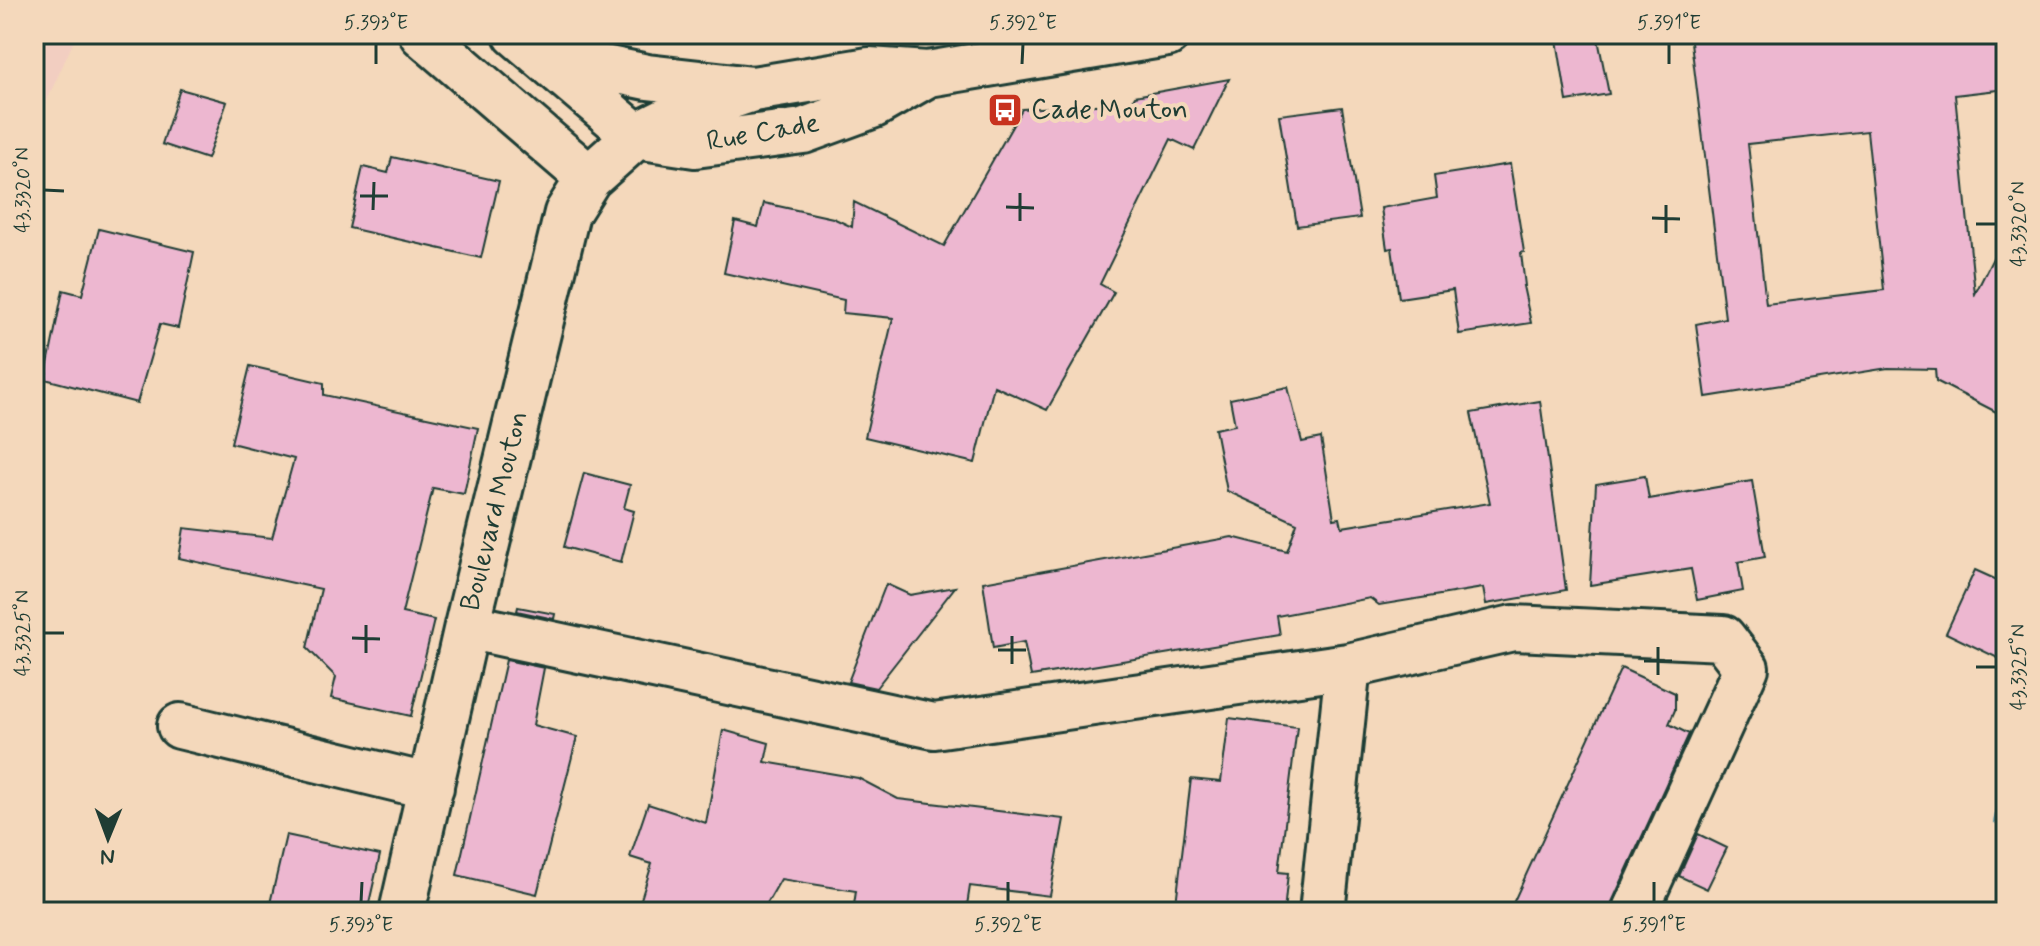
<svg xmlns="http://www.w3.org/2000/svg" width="2040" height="946" font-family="Mynerve,sans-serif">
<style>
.built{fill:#f2cec1}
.water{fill:#80c6e1;stroke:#598f9c;stroke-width:2}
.building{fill:#edb7d0;stroke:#1f3d34;stroke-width:2;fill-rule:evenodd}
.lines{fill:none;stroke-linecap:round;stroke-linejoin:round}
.minor-casing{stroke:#1f3d34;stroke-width:50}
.minor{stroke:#f4d8bb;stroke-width:44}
.rail-casing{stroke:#1f3d34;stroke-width:9}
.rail{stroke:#f4d8bb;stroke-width:6;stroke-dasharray:18;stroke-linecap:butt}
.ticks{fill:none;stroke:#1f3d34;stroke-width:3}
.labels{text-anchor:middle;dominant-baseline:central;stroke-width:8;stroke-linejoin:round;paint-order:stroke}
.poi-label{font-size:28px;fill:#1f3d34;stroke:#f4d8bb;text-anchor:start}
.street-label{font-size:28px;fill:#1f3d34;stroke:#f4d8bb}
.neatline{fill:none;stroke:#1f3d34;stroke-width:3}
.ticks-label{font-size:20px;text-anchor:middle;fill:#1f3d34}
</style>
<rect width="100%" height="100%" fill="#f4d8bb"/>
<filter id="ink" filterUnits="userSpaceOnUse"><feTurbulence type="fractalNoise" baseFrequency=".0125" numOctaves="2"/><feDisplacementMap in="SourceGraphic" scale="16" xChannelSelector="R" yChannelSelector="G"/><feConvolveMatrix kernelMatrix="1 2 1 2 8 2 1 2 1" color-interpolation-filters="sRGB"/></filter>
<g filter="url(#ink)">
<!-- built -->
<path class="built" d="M34 34H77L34 129Z"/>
<!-- water -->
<path class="water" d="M2005 775H2006V825L1994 822Z"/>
<!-- building -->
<path class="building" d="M1556 34H1597L1609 94 1567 101Z
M1690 34H2006V89L1955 95 1975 294 2006 232V417L1936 381 1935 369 1888 368 1706 397 1696 324 1725 318ZM1867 131 1884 290 1766 304 1748 144Z
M1229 79 1194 150 1171 139 1100 284 1114 292 1047 410 994 386 975 463 865 437 893 318 843 313 844 300 724 273 735 221 758 227 764 203 833 218 852 227 854 202 944 246 1022 109 1131 103 1135 96Z
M180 89 227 102 207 159 162 144Z
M1342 107 1360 218 1297 226 1279 115Z
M392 157 499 181 481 258 349 228 363 167 388 173Z
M1510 164 1524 252 1521 253 1525 286H1523L1531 323 1459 334 1453 290 1399 298 1392 248 1387 249 1381 208 1437 198 1434 176Z
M99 229 194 252 178 328 160 324 137 403 45 379 63 290 82 295Z
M250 366 324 383V395L478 428 464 494 433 488 402 613 434 620 411 716 331 698 336 677 307 648 321 589 179 558 184 528 272 538 294 459 231 443Z
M1288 387 1302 442 1321 438 1334 519 1340 518 1342 527 1490 503 1471 413 1540 401 1566 590 1486 604 1483 588 1379 605 1370 598 1277 616 1280 635 1031 676 1024 642 993 648 983 582 1232 537 1287 551 1297 523 1227 491 1215 429 1235 425 1230 399Z
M584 473 630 485 624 508 634 511 621 562 564 547Z
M1645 476 1649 499 1752 481 1765 557 1738 562 1743 591 1697 600 1691 569 1590 585 1596 484Z
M1975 570 2006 584V662L1946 633Z
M886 584 910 595 955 587 876 688 848 682Z
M518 607 555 614 554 619 517 611Z
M506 660 544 668 533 725 577 737 537 894 457 875Z
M1621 668 1675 693V710L1669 724 1689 734 1612 902 1610 912H1509Z
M1229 718 1297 727 1279 872 1288 873 1284 912H1175L1191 779 1221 782Z
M723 730 769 743 765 762 858 778 898 799 1064 819 1050 896 970 886 966 912H853L856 891 781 879 762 912H637L652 864 630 857 648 804 706 823Z
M1698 834 1727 848 1707 889 1679 876Z
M286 835 380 855 367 912H268Z"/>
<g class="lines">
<!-- minor casing -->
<g class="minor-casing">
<path id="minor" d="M422 34 589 178
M516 34 636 136 695 145 803 131 874 105 928 74
M542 55 647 77 753 89 869 70 928 74 1167 34
M467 626 934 726 1348 666 1322 912
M1348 666 1513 628 1723 638 1746 668 1635 912
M180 726 431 787
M402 912 467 626 567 213 589 178 636 136 682 113 753 89"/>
</g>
<!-- minor -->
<use href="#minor" class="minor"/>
<!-- rail casing -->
<g class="rail-casing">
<path id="rail" d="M34 36 35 34"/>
</g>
<!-- rail -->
<use href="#rail" class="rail"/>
</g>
</g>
<!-- ticks -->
<path class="ticks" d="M376 64V44M1022 64 1023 44M1669 64V44M44 190 64 191M360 196H388M1006 207 1034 208M373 210 374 182M1652 218 1680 219M1020 221V193M1976 224H1996M1666 233V205M44 633H64M352 638 380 639M998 650H1026M366 653V625M1644 661H1672M1012 664V636M1976 667H1996M1658 675V647M361 902 362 882M1008 902V882M1654 902V882"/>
<!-- icons -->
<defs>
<g id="bus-square" transform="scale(1.8)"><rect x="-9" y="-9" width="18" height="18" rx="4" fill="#c8321e" stroke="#f4d8bb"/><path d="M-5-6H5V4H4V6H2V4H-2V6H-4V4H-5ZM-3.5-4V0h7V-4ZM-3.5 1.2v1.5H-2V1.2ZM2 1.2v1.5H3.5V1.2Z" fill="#fff"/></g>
</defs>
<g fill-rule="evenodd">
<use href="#bus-square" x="1005" y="110"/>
</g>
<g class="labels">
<!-- poi labels -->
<g class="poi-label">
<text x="1031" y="110">Cade Mouton</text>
</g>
<!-- street labels -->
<g class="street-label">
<text transform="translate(763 133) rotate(-10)">Rue Cade</text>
<text transform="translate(495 511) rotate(-76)">Boulevard Mouton</text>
</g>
</g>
<!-- margin -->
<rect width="2040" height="946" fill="none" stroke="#f4d8bb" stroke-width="88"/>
<!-- north arrow -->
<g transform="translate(108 838) rotate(181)" stroke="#f4d8bb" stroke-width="6" paint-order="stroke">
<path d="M0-6L14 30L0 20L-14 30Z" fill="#1f3d34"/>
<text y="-12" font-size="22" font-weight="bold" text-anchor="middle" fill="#1f3d34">N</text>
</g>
<rect x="44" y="44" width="1952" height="858" class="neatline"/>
<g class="ticks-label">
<text x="376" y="29">5.393°E</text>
<text x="1023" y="29">5.392°E</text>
<text x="1669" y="29">5.391°E</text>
<text transform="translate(22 190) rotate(-90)" y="7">43.3320°N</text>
<text transform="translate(2018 224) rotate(-90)" y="7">43.3320°N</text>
<text transform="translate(22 633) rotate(-90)" y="7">43.3325°N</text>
<text transform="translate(2018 667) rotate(-90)" y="7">43.3325°N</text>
<text x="361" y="931">5.393°E</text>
<text x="1008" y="931">5.392°E</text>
<text x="1654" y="931">5.391°E</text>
</g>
</svg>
